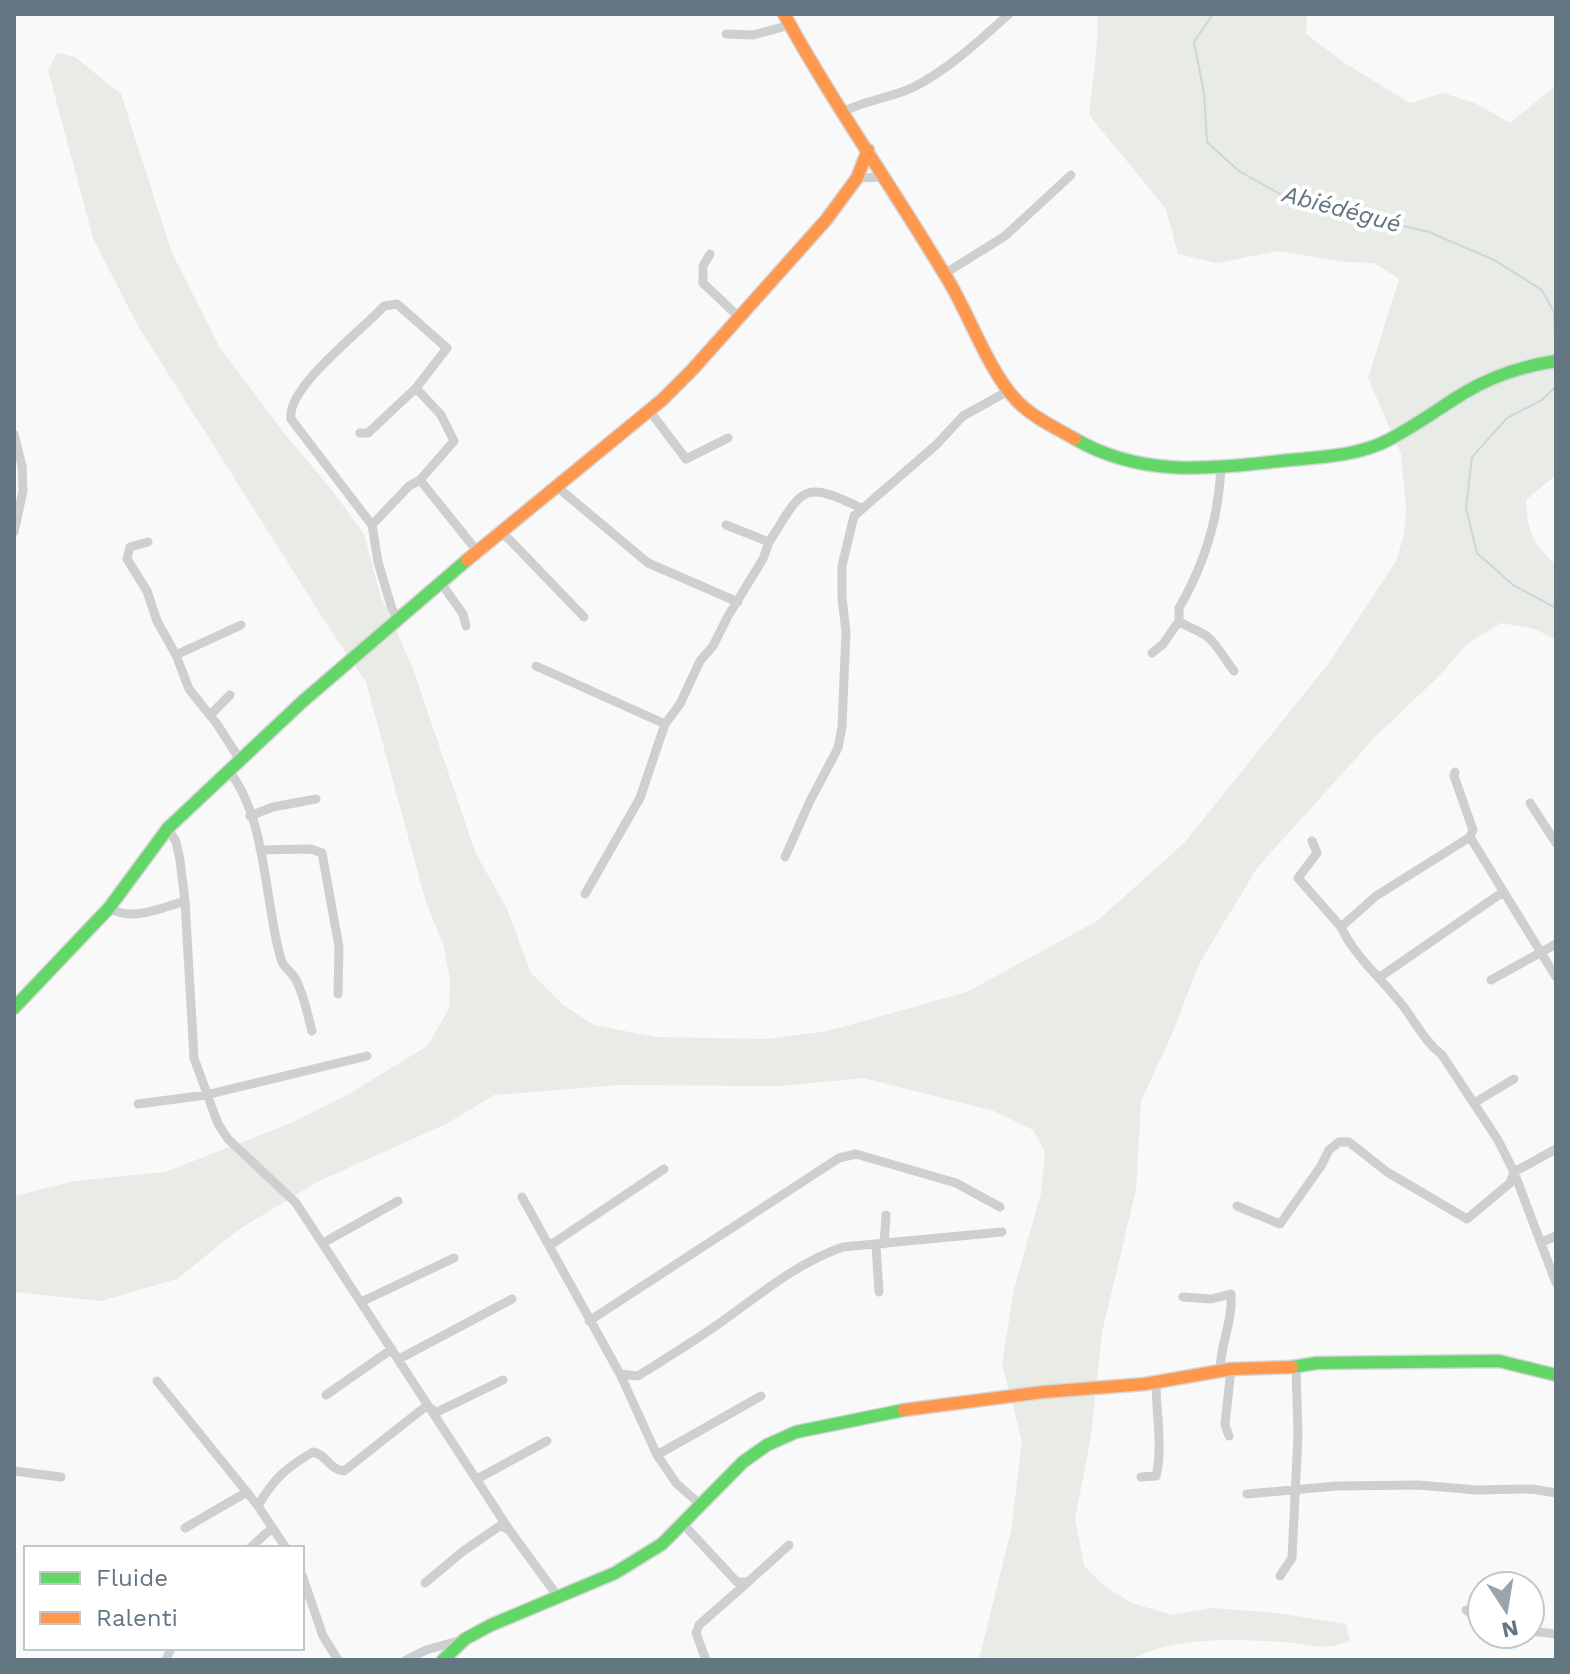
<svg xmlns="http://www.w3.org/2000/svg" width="1570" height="1674" font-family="'Work Sans',sans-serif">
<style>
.green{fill:#e8ebe6}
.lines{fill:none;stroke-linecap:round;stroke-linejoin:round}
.stream{stroke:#ced6d9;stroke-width:2}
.fast-casing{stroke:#d5d6d7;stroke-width:15}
.slow-casing{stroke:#d5d6d7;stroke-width:15}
.street{stroke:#cecfd0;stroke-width:9}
.fast{stroke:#63d668;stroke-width:12}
.slow{stroke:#ff974d;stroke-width:12}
.labels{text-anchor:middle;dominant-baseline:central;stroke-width:8;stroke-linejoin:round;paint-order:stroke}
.water-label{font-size:24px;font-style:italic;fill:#60757c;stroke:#fff}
</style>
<rect width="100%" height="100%" fill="#f9f9f9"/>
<!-- green -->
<path class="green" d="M1097 14H1307L1306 34 1346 64 1410 103 1443 93 1475 103 1510 123 1556 85V475L1526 500C1527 531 1533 545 1556 564V640L1535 629 1501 623 1467 644 1438 677 1377 735 1257 868 1199 964 1172 1034 1141 1101 1136 1190 1102 1332 1091 1436 1075 1519 1084 1566 1104 1586 1132 1603 1172 1615 1211 1608 1277 1613 1346 1624 1350 1641C1322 1652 1311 1644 1283 1642 1238 1639 1170 1636 1131 1660H979L1011 1531 1022 1441 1002 1364 1014 1289 1041 1193 1045 1152 1033 1130 994 1111 864 1078 780 1086 620 1085 494 1095 448 1123 317 1182 238 1230 177 1279 101 1301 14 1292V1196L75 1181 165 1172 289 1124 349 1094 427 1046 449 1009 450 979 443 944 426 902 366 682 326 623 138 326 93 238 48 70 57 53 75 57 121 94 172 253 220 348 284 433 331 489 364 534 381 597 414 671 475 852 507 909 531 973 563 1005 594 1025 655 1037 767 1039 828 1031 967 992 1097 921 1184 843 1329 663 1396 561 1404 535 1406 509 1401 454 1368 378 1399 279 1374 263 1346 262 1278 251 1217 263 1178 254 1166 209 1089 115C1092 82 1099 47 1097 14Z"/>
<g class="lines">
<!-- stream -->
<path class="stream" d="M1213 14 1194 42 1204 93 1207 142 1239 171 1287 198 1429 232 1494 260 1542 290 1554 312 1556 357
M1556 386 1542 400 1507 418 1472 457 1466 508 1477 553 1513 585 1556 608"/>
<!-- fast casing -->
<g class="fast-casing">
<path id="fast" d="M1075 439C1144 479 1214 468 1290 460 1320 457 1351 456 1380 444 1410 430 1436 410 1464 393 1492 376 1523 366 1556 361
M14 1008 109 908 168 828 302 702 467 560
M1292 1367 1317 1363 1499 1361 1556 1375
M443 1660 465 1639 491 1625 615 1573 662 1544 743 1462 767 1445 796 1432 904 1410"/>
</g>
<!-- slow casing -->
<g class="slow-casing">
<path id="slow" d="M784 14C835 107 897 194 951 285 971 320 991 375 1018 402 1034 418 1056 428 1075 439
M467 560 662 400 693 369 826 220 857 178 868 150
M904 1410 1043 1392 1145 1384 1231 1369 1292 1367"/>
</g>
<!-- street -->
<path class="street" d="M726 34 753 35 790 25
M843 112C865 100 891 98 914 87 949 69 980 40 1009 14
M857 178 885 177
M710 254 703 266V283L740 318
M944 274 1005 236 1071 175
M649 410 686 459 728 438
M360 433H368L416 388
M14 434 22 466 23 491 14 532
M1221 467C1219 517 1204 565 1179 608V621C1188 628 1200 630 1209 638 1218 646 1226 661 1234 671
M556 486 648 563 738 602
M372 525 409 486 420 480
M726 525 769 542C802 491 800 478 861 508
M499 533 509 539 584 617
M148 542 130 547 127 559 147 591 157 621 176 655 189 689 217 724 240 760
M441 583 463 614 466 626
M398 620 392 609 378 562 372 525 291 419C286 387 363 330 384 306L397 304 447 348 416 388 441 415 454 441 420 480 477 551
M1152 653 1163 644 1179 621
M176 655 241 625
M536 666 665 724
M210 715 230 695
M229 771C267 819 264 901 281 959 283 968 290 970 295 978 304 994 307 1013 312 1031
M1455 772 1454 776 1473 830 1470 837
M1530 803 1556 843
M250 816 273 807 316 799
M168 828 176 842 180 860 185 901 194 1058 218 1124 228 1139 296 1203 510 1531 559 1598
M1312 841 1317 853 1298 878 1341 927 1376 896 1470 837 1556 977
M260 850 311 849 322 853 339 947 338 994
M785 857 810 801 838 748 842 727 846 632 842 598V566L854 516 936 445 963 416 1010 390
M585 894 640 798 665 724 680 704 700 661 713 646 728 616 763 559 769 542
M109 908C132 922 161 908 185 901
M1341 927C1355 957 1382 979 1403 1006 1416 1023 1425 1042 1442 1055L1498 1140 1514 1172 1556 1283
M1380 977 1503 892
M1491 980 1556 944
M1474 1103 1514 1079
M138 1104 206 1095 367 1056
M522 1197 620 1374 657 1455 676 1483 702 1506
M1237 1206 1280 1224 1321 1166 1329 1150 1339 1142H1349L1387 1172 1467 1219 1510 1183 1514 1172 1556 1149
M1542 1242 1556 1236
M323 1243 398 1201
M884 1244 886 1215
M876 1245 879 1292
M549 1246 664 1169
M1183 1297 1211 1299 1231 1294C1233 1322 1220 1344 1220 1372
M361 1302 454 1258
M589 1321 839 1158 856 1154 956 1183 1000 1207
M399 1359 512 1299
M620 1374 638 1376C665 1359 691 1343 717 1325 757 1297 796 1263 843 1247L1002 1232
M157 1381 258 1506 286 1548
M326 1395 392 1349
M435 1413 503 1380
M1229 1436 1225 1425 1231 1369
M657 1455 761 1396
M14 1471 61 1477
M1141 1477 1156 1476C1163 1450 1156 1410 1156 1382
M477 1479 547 1441
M1247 1494 1336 1486 1418 1485 1477 1490 1532 1489 1556 1493
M258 1506C274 1478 286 1468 313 1452 326 1454 330 1470 344 1471L425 1407 432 1409
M683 1524 737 1582H748L789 1545
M185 1528 247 1492
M250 1548 272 1528
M302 1575 323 1636 338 1660
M1280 1576 1292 1558 1298 1435 1296 1367
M425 1583 462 1552 501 1525 507 1529
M1466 1610 1482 1623
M1530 1631 1556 1634
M166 1660 171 1648
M406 1660 426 1650 462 1640
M706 1660 696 1633 699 1625 748 1582"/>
<!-- fast -->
<use href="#fast" class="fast"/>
<!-- slow -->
<use href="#slow" class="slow"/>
</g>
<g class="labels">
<!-- water labels -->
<g class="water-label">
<text transform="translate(1342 209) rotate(15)">Abiédégué</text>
</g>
</g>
<!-- border -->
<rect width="1570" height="1674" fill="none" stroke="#657683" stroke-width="32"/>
<!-- legend -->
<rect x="24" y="1546" width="280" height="104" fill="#ffffff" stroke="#c1c8cd" stroke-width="2"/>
<rect x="40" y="1572" width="40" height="12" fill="#63d668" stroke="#c1c8cd" stroke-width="2"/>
<text x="96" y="1586" font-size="24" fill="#657683">Fluide</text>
<rect x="40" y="1612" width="40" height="12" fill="#ff974d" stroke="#c1c8cd" stroke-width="2"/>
<text x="96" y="1626" font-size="24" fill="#657683">Ralenti</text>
<!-- north arrow -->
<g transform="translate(1506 1610) rotate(168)"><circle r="38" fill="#ffffff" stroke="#c1c8cd" stroke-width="2"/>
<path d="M0-6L14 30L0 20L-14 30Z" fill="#99a4ac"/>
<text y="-12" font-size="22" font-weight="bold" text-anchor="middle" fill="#657683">N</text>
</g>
</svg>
